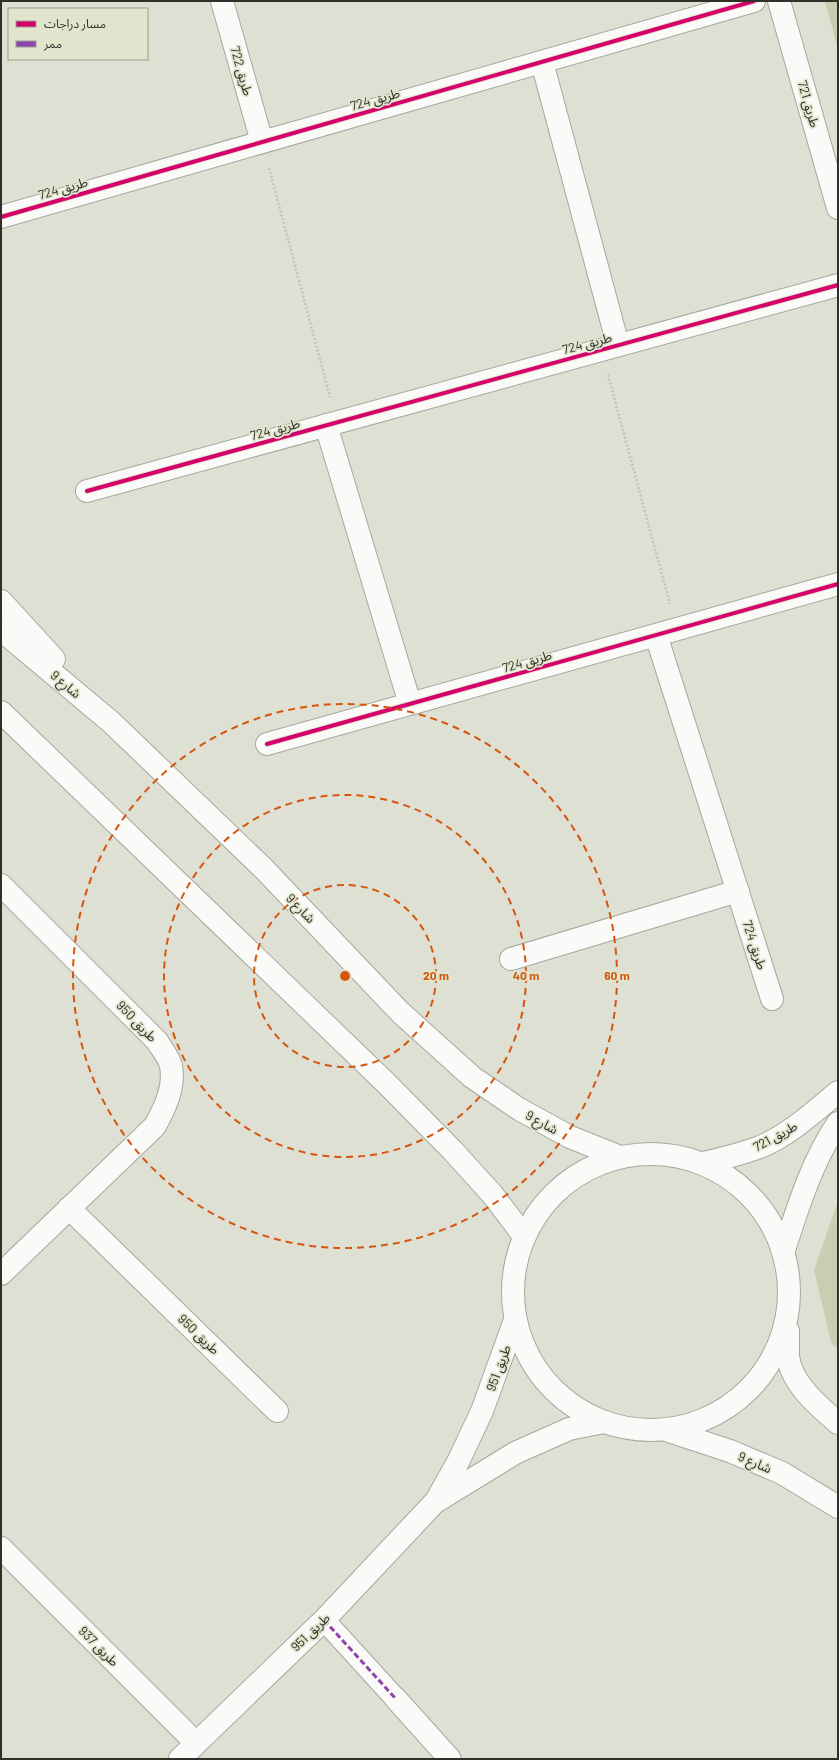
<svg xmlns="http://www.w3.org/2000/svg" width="839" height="1760" font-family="Barlow,'Noto Sans Arabic',sans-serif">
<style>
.green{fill:#caceb1}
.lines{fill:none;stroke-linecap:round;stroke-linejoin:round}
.pedestrian-casing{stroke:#a6a89e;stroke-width:23}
.minor-casing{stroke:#a6a89e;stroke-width:24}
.tertiary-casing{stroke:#a6a89e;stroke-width:24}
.secondary-casing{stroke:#a6a89e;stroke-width:24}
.path{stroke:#c1c2be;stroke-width:2.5;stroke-dasharray:2 2;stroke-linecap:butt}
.pedestrian{stroke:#fafaf8;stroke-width:21}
.minor{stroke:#fafaf8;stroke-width:22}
.tertiary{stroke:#fafaf8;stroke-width:22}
.secondary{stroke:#fafaf8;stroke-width:22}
.quiet{stroke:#8e44ad;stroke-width:3;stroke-dasharray:6 3;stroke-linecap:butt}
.cycleway-casing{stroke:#e1e5ce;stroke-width:6}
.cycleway{stroke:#d6006c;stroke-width:4}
.ring{fill:none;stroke:#d6550f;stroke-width:2;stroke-dasharray:7 5}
.labels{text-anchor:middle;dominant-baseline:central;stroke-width:3.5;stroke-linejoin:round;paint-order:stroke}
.street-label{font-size:13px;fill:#2f3128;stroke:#e1e5ce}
.centre{fill:#d6550f;stroke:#e1e5ce;stroke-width:2}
.ring-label{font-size:12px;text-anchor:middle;font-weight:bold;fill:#d6550f;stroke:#e1e5ce;stroke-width:3.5;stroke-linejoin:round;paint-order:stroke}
</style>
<rect width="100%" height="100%" fill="#dee0d3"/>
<!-- green -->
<path class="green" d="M825 1H838V50Z
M838 1201V1350L831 1342 814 1270Z"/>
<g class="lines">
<!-- pedestrian casing -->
<g class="pedestrian-casing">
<path id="pedestrian" d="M324 1620 396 1699"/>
</g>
<!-- minor casing -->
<g class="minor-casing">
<path id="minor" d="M222 1 262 142
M779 1 838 208
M542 62 618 345
M1 217 754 1
M326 425 410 704
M87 491 838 285
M656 635 772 999
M267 744 838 584
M1 885 157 1041C161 1048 169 1057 171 1066 175 1087 165 1108 155 1126L1 1274
M511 959 738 891
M703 1163C722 1159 741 1154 760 1147 789 1135 814 1112 838 1092
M69 1208 277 1411
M784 1250C798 1207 812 1161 838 1123
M1 1548 196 1743
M396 1699 450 1759"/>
</g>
<!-- tertiary casing -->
<g class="tertiary-casing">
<path id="tertiary" d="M437 1501 515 1453 569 1429 604 1422
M180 1759 324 1620 436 1501 458 1462 482 1411 515 1320"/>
</g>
<!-- secondary casing -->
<g class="secondary-casing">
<path id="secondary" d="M1 601 54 659
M1 630 111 722 264 869 400 1012 472 1077 519 1109 570 1137 620 1157
M1 712 386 1083 453 1151 492 1194 524 1236
M513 1292a138 138 0 1 1 276 0a138 138 0 1 1-276 0Z
M788 1331C788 1339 788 1348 788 1356 791 1383 818 1406 838 1423
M666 1430 730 1451 782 1473 838 1507"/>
</g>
<!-- path -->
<path class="path" d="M269 168 330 397
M608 375 670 604"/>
<!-- pedestrian -->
<use href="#pedestrian" class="pedestrian"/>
<!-- minor -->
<use href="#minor" class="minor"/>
<!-- tertiary -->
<use href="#tertiary" class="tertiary"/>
<!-- secondary -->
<use href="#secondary" class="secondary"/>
<!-- quiet -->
<path class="quiet" d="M324 1620 396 1699"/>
<!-- cycleway casing -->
<g class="cycleway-casing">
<path id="cycleway" d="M1 217 754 1
M87 491 838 285
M267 744 838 584"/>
</g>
<!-- cycleway -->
<use href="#cycleway" class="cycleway"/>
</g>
<!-- distance rings -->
<g class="ring">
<circle cx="345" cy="976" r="91"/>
<circle cx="345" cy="976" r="181"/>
<circle cx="345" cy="976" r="272"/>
</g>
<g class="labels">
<!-- street labels -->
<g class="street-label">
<text transform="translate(242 71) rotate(74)">طريق 722</text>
<text transform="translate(375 99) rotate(-16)">طريق 724</text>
<text transform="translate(809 104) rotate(74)">طريق 721</text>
<text transform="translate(63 188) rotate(-16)">طريق 724</text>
<text transform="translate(587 343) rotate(-15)">طريق 724</text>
<text transform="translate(275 429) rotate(-15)">طريق 724</text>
<text transform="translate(527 661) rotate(-16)">طريق 724</text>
<text transform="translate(66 684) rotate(40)">شارع 9</text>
<text transform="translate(301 908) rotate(46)">شارع 9</text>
<text transform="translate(755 945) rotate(72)">طريق 724</text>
<text transform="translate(137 1021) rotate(46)">طريق 950</text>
<text transform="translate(542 1122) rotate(29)">شارع 9</text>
<text transform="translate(775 1136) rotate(-29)">طريق 721</text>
<text transform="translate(199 1334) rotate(44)">طريق 950</text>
<text transform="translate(498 1368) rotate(-70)">طريق 951</text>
<text transform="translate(755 1462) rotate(23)">شارع 9</text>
<text transform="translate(310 1632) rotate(-44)">طريق 951</text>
<text transform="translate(99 1646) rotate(45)">طريق 937</text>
</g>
</g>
<circle cx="345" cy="976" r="6" class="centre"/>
<g class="ring-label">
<text x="436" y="980">20 m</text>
<text x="526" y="980">40 m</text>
<text x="617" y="980">60 m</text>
</g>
<!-- border -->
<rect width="839" height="1760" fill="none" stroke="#2f3128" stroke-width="4"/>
<!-- legend -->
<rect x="8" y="8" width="140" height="52" fill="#e1e5ce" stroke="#9a9d8c"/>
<rect x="16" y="21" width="20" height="6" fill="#d6006c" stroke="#9a9d8c"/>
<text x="44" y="28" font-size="12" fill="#2f3128">مسار دراجات</text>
<rect x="16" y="41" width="20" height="6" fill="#8e44ad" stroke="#9a9d8c"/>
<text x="44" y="48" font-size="12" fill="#2f3128">ممر</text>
</svg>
